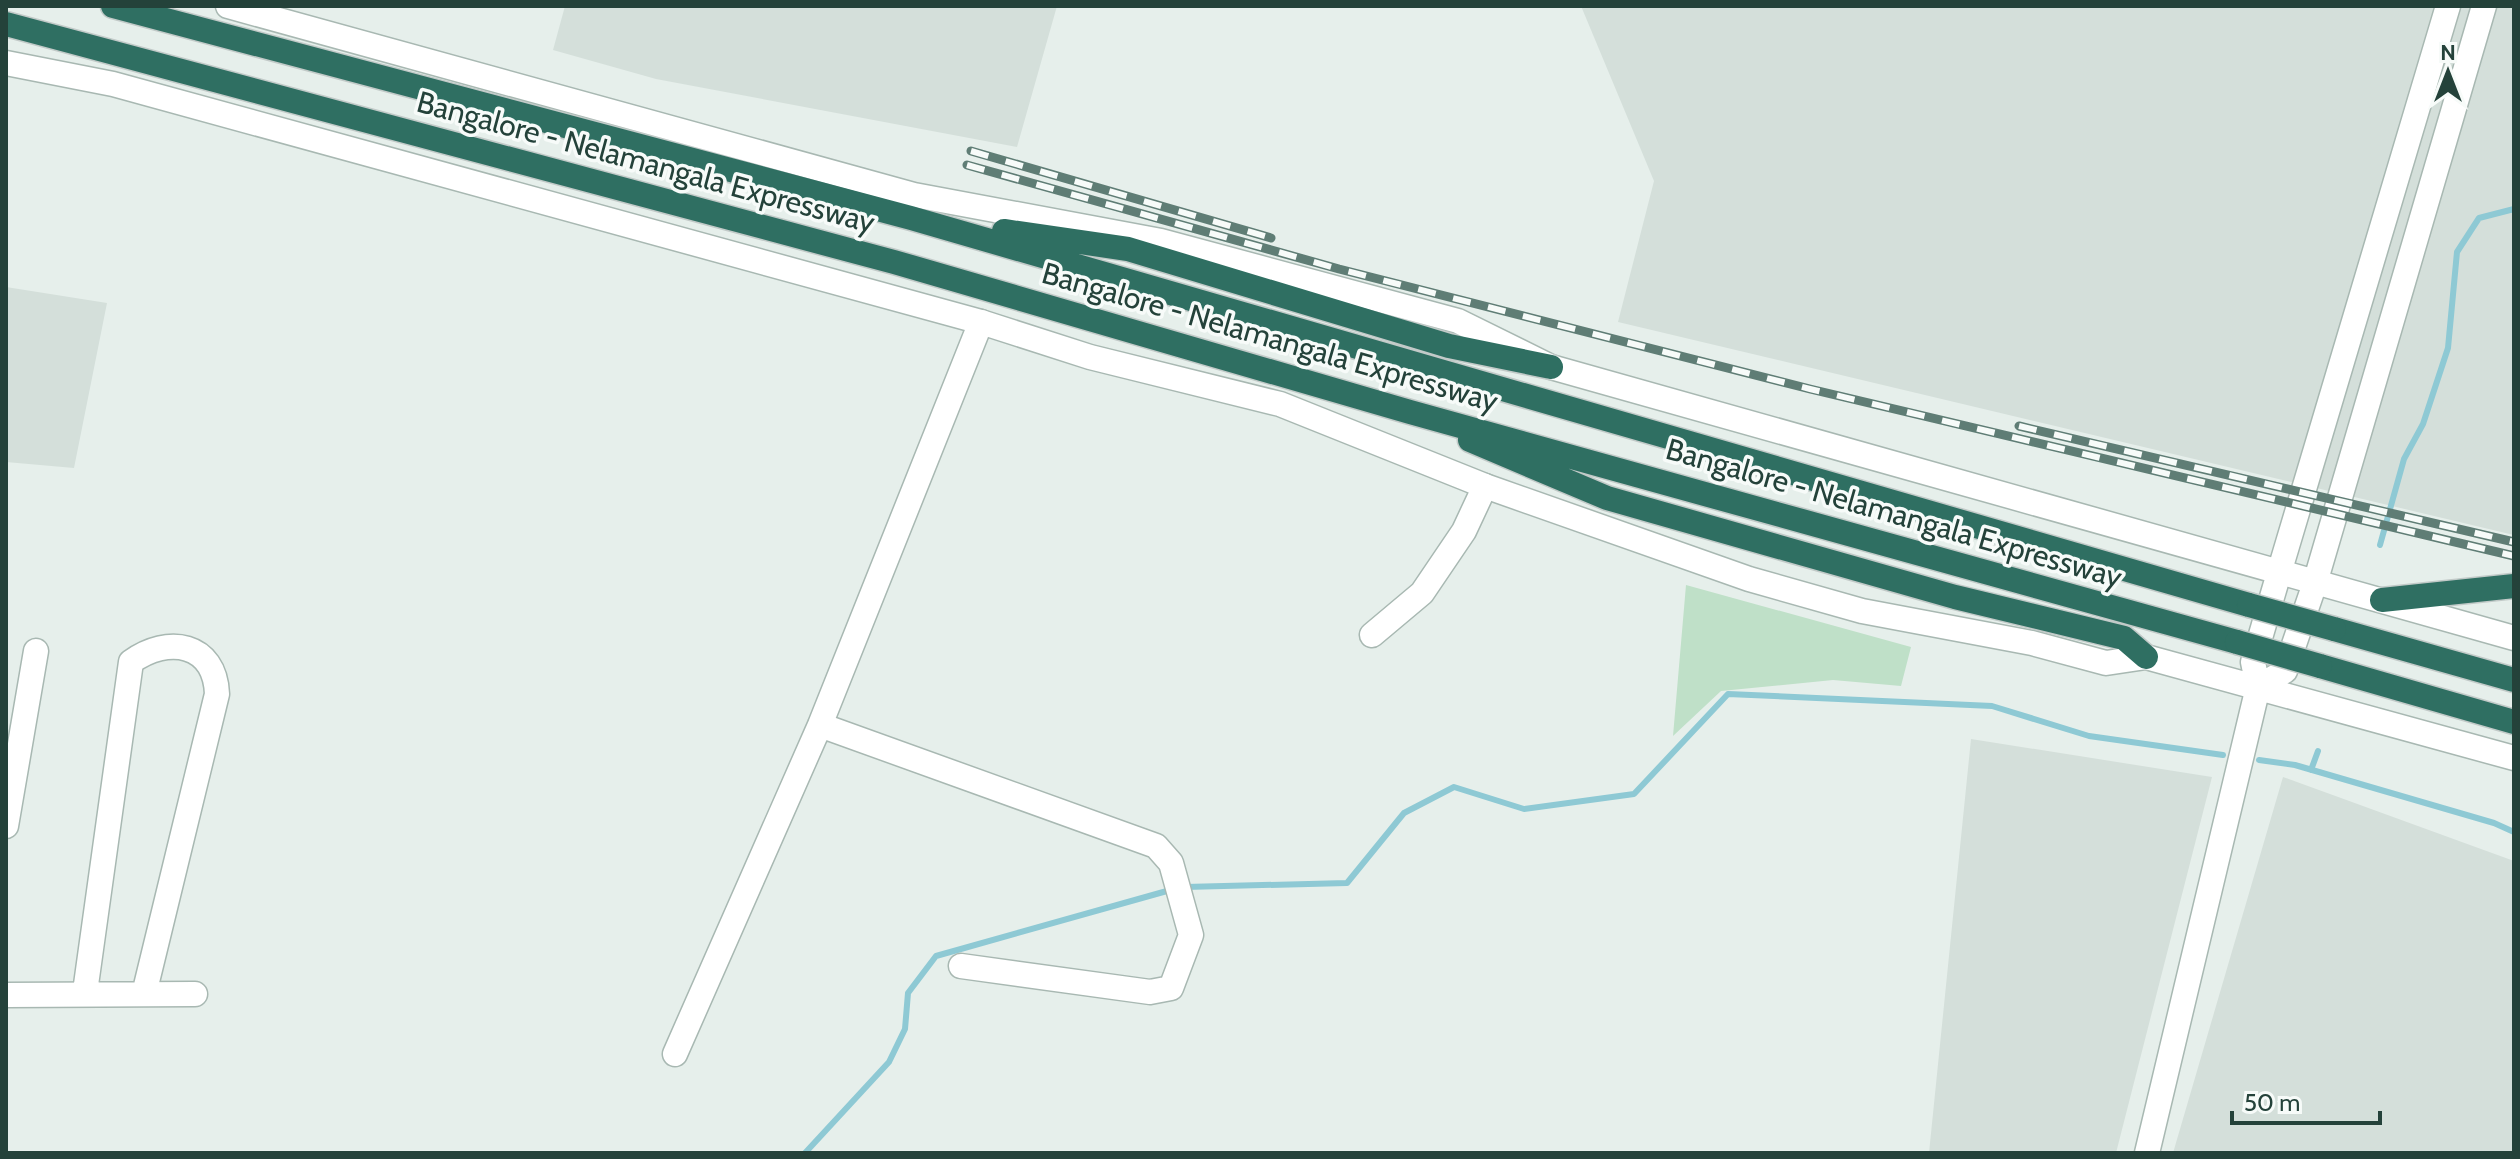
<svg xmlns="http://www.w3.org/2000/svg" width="2520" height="1159" font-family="Cabin,sans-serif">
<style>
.built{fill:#d4dfda}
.green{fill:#bfe0c8}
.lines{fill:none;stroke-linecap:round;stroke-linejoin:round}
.stream{stroke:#8ec9d4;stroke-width:6}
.minor-casing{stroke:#a8b8b2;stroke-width:27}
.tertiary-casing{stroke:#a8b8b2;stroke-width:27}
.motorway-casing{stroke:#c2cac8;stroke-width:27}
.minor{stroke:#fff;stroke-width:24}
.tertiary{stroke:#fff;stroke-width:24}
.motorway{stroke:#2f6f62;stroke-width:24}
.rail-casing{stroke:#5f7d75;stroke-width:9}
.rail{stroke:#f7fbf9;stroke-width:6;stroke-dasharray:18;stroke-linecap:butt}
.motorway-bridge-casing{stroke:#c2cac8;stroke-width:27;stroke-linecap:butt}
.motorway-bridge{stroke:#2f6f62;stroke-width:24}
.labels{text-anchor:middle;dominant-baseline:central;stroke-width:7;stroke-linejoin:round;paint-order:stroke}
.street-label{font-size:30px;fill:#24423a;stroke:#f7fbf9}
</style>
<rect width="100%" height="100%" fill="#e6efeb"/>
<!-- built -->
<path class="built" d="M565 6H1057L1017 147 656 79 553 50Z
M1581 6H2514V535L1618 322 1654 181Z
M6 287 107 303 74 468 6 462Z
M1971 739 2212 777 2116 1153H1929Z
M2283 777 2514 861V1153H2173Z"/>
<!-- green -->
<path class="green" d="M1686 585 1911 647 1901 686 1833 680 1721 691 1673 736Z"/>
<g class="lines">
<!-- stream -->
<path class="stream" d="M2380 545 2404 459 2423 424 2448 348 2457 252 2479 218 2514 209
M2259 760 2295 765 2494 823 2514 832
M2311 770 2318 751
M1185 887 1347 883 1404 813 1454 787 1524 809 1634 794 1728 694 1992 706 2089 736 2223 755
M805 1153 889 1062 905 1029 908 993 936 956 1174 889"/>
<!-- minor casing -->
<g class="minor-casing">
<path id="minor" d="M2279 573 2448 6
M2315 583 2484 6
M1372 635 1422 593 1464 531 1485 486
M820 725 1156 846 1171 863 1191 935 1171 988 1150 992 961 966
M6 826 36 651
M85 992 131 662C168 635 215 643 217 694L144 994
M6 995 195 994
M675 1054 820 725 981 322"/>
</g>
<!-- tertiary casing -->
<g class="tertiary-casing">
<path id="tertiary" d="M228 6 914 195 1161 241 1458 321 1551 367 2514 638
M6 63 113 84 981 322 1090 357 1280 404 1485 486 1749 579 1862 611 2032 643 2106 663 2146 657 2514 758
M2258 687 2285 671 2315 583
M2147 1153 2258 687 2253 662 2279 573"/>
</g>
<!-- motorway casing -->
<g class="motorway-casing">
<path id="motorway" d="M113 6 911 218 2249 605
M6 24 894 262 1410 412 2237 642
M1004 231 1128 249 1449 346 1551 367
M1470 440 1607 498 1955 597 2124 638 2146 657
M2382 600 2514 586
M2334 629 2514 680
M2320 666 2514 722"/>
</g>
<!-- minor -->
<use href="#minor" class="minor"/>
<!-- tertiary -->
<use href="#tertiary" class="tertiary"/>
<!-- motorway -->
<use href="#motorway" class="motorway"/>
<!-- rail casing -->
<g class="rail-casing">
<path id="rail" d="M971 151 1271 238
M967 165 1339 269 1810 389 2514 556
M2019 426 2514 542"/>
</g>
<!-- rail -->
<use href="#rail" class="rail"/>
<!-- motorway-bridge casing -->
<g class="motorway-bridge-casing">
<path id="motorway-bridge" d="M2249 605 2334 629
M2237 642 2320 666"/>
</g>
<!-- motorway-bridge -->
<use href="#motorway-bridge" class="motorway-bridge"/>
</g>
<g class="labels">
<!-- street labels -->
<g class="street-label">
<text transform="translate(646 162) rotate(15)">Bangalore - Nelamangala Expressway</text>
<text transform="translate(1270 337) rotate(16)">Bangalore - Nelamangala Expressway</text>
<text transform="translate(1894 513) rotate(16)">Bangalore - Nelamangala Expressway</text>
</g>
</g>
<!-- border -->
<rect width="2520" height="1159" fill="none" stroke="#24423a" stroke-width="16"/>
<!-- north arrow -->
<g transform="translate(2448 72)" stroke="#f7fbf9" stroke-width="6" paint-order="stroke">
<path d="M0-6L14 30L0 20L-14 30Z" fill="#24423a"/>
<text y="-12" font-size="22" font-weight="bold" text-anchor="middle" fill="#24423a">N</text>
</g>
<!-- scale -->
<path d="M2232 1111v12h148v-12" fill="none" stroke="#24423a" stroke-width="4"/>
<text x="2244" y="1111" font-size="24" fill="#24423a" stroke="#f7fbf9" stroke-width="6" paint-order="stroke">50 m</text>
</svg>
